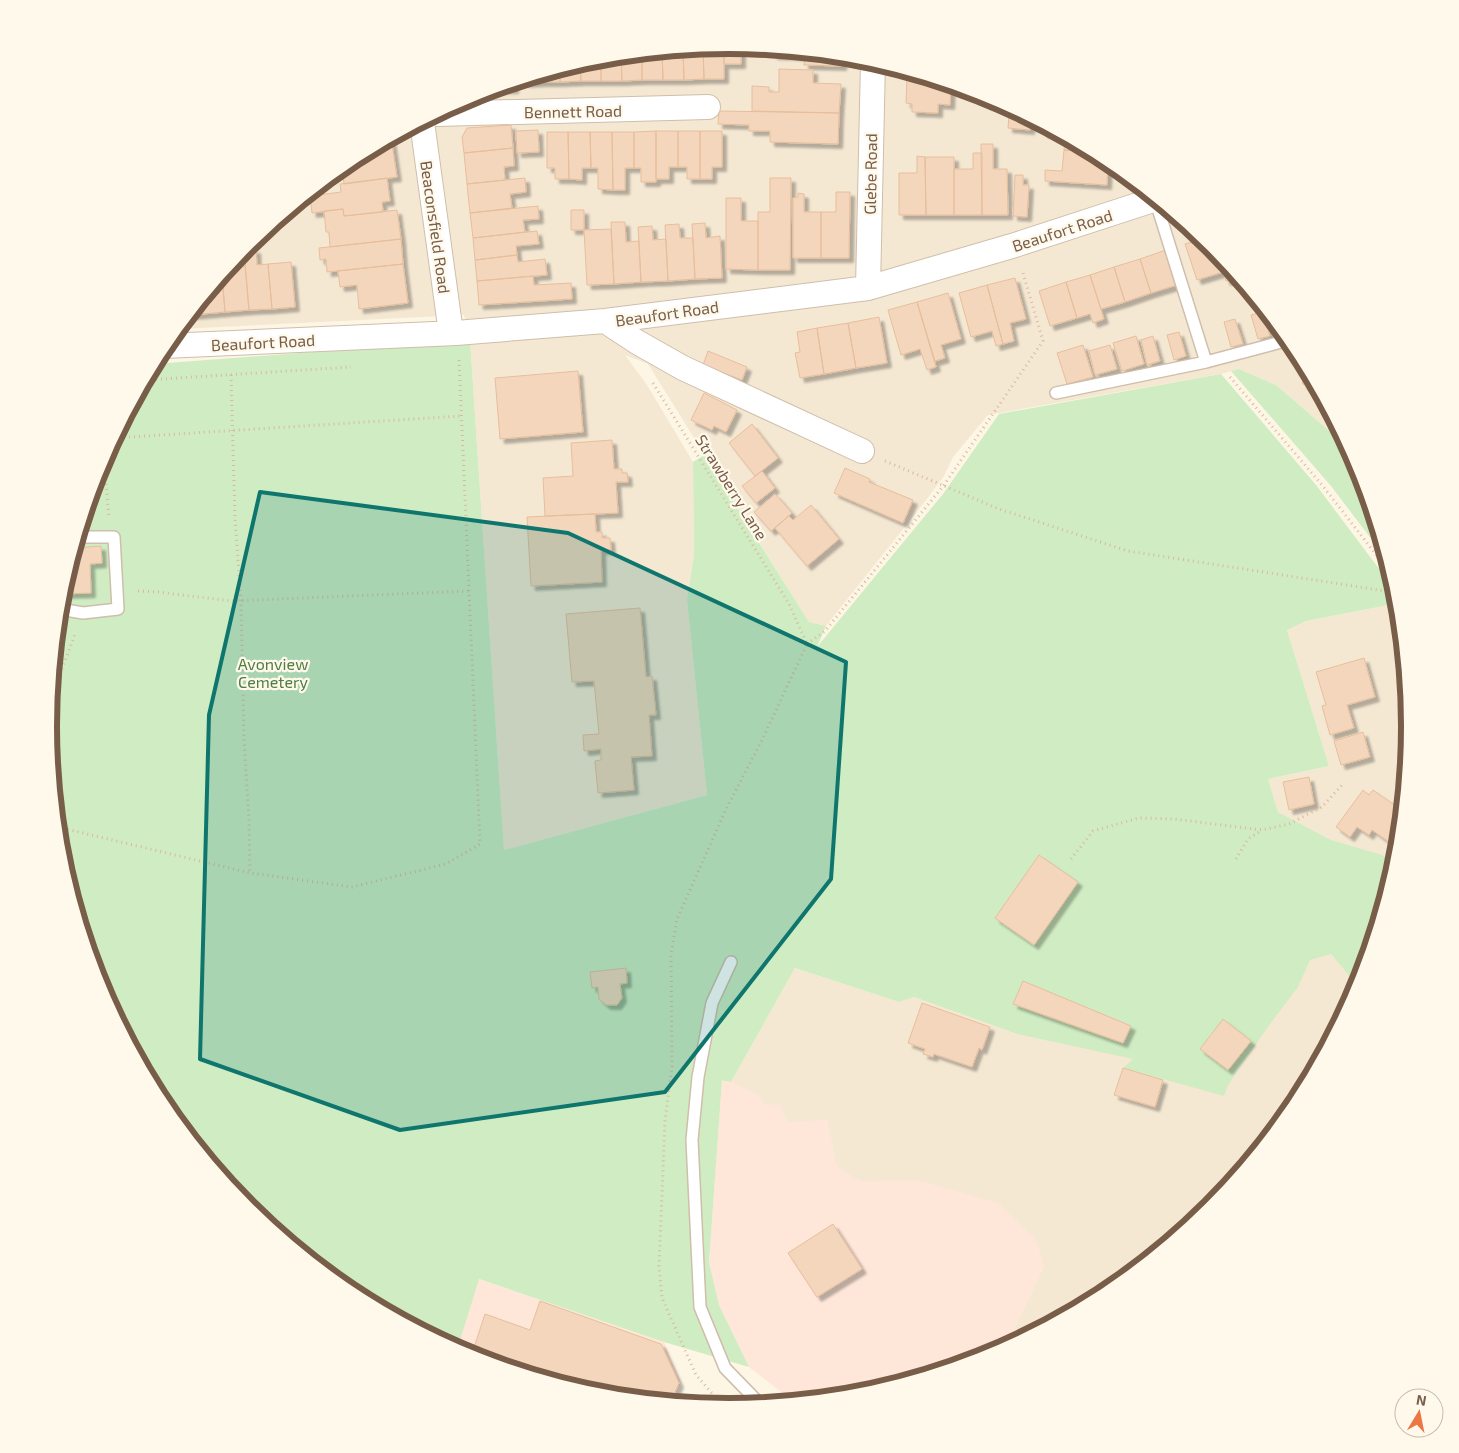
<svg xmlns="http://www.w3.org/2000/svg" width="1459" height="1453" font-family="'Exo 2',sans-serif">
<style>
.residential{fill:#f5e8d3}
.commercial{fill:#fee6d8}
.green{fill:#d0ecc3}
.building{fill:#f4d6bc;stroke:#e7be9b;filter:url(#shadow)}
.lines{fill:none;stroke-linecap:round;stroke-linejoin:round}
.lane-casing{stroke:#cfbeab;stroke-width:14}
.street-casing{stroke:#cfbeab;stroke-width:26}
.path{stroke:#d9b99e;stroke-width:3;stroke-dasharray:1 4;stroke-linecap:butt}
.lane{stroke:#fff;stroke-width:11}
.street{stroke:#fff;stroke-width:24}
.marked{fill:#0f766e;fill-opacity:0.2;stroke:#0f766e;stroke-width:4;stroke-linejoin:round}
.labels{text-anchor:middle;dominant-baseline:central;stroke-width:4.5;stroke-linejoin:round;paint-order:stroke}
.street-label{font-size:16px;fill:#785d49;stroke:#fff9ec}
.park-label{font-size:16px;fill:#4e7e40;stroke:#fff9ec}
.rim{fill:none;stroke:#785d49;stroke-width:6}
</style>
<defs>
<filter id="shadow"><feDropShadow dx="4.5" dy="4.5" stdDeviation="1" flood-color="#0004"/></filter>
</defs>
<rect width="100%" height="100%" fill="#fdf6e5"/>
<!-- residential -->
<path class="residential" d="M729 45 863 58 991 97 1108 160 1212 245 1296 348 1349 448 1276 385 1239 369 1221 374 988 415 953 457 944 476 923 504 826 626 809 622 648 364 625 355 647 385 693 462 694 554 687 600 707 795 504 850 470 340 464 315 178 329 248 244 351 160 469 97 597 58Z
M1399 603 1411 727 1398 860 1390 886 1331 954 1359 988 1296 1105 1211 1209 1108 1293 1005 1348 1044 1266 917 1180 860 1182 836 1166 827 1120 787 1123 731 1082 795 968 899 1002 914 997 1017 1034 1330 840 1278 812 1268 779 1329 766 1287 630 1306 621Z
M867 1383 880 1390 858 1395Z"/>
<!-- commercial -->
<path class="commercial" d="M722 1079 731 1082 759 1095 765 1105 780 1104 788 1122 827 1120 836 1166 860 1181 917 1180 998 1203 1036 1239 1044 1266 1005 1348 990 1356 880 1390 867 1384 858 1395 794 1402 749 1367 719 1305 709 1262Z
M478 1279 664 1342 681 1382 675 1397 695 1405 596 1395 468 1356 457 1350Z"/>
<!-- green -->
<path class="green" d="M470 340 504 850 707 795 687 600 694 554 693 462 704 455 809 622 826 626 817 647 943 494 999 414 1221 374 1316 485 1398 594 1399 603 1306 621 1287 630 1329 766 1268 779 1278 812 1331 840 1382 855 1397 864 1359 988 1331 954 1310 960 1298 987 1270 1024 1228 1085 1224 1096 1123 1068 1133 1059 1017 1034 914 997 899 1002 795 968 731 1082 722 1080 709 1262 719 1305 749 1367 664 1342 479 1279 457 1350 351 1293 247 1208 163 1105 100 987 61 859 48 726 61 593 100 465 154 364Z
M1239 369 1276 385 1349 448 1359 466 1388 561 1331 486 1231 371Z"/>
<!-- building -->
<path class="building" d="M724 46V79H704L703 48Z
M741 46V64H724V47Z
M703 48 704 79 684 80 683 50Z
M773 49 843 56 842 66 804 65 805 56 773 55Z
M683 50 684 80H663L662 52Z
M662 52 663 80H642V54Z
M642 54V80L622 81 621 56Z
M621 56 622 81H601V58Z
M597 58H601V81H581L580 63Z
M580 63 581 81 560 82V69Z
M560 69V82H540V75Z
M779 69 813 70V83L841 84 839 113 752 111V86L769 87V92H779Z
M907 74 917 75 951 85 950 105 938 104V113L912 112V104L906 103Z
M540 75V82L525 83V80Z
M514 83V89H494Z
M1009 107 1026 116 1009 115Z
M719 111 839 113 838 144 770 142V131H749V125L718 124Z
M1009 115 1026 116 1031 119 1030 130 1008 128Z
M511 125 513 148 464 153 462 137 467 128Z
M1044 125 1060 134 1043 133Z
M538 130 539 152 517 153 516 131Z
M656 131V182H641V168H634V132Z
M656 131H678V167H669V179H656Z
M678 131H700V179H687V167H678Z
M700 131H722V167H712V179H700Z
M547 132H568L569 179H555V168H547Z
M568 132H590L591 168H582V180L569 179Z
M590 132H612L613 190 598 189V168H591Z
M612 132H634V168H625V190H613Z
M1065 137 1093 152 1064 150Z
M391 138 397 177 344 184 342 167 351 160Z
M981 144H993V169H1007L1008 215H982Z
M513 148 514 166 504 167 505 180 467 184 464 153Z
M1064 150 1093 152 1108 160 1107 185 1045 181V170L1062 171Z
M973 153H982V215H954V169H973Z
M917 156 925 157 926 215H899V173H917Z
M925 157H954V215H926Z
M1015 175H1023V185H1029L1027 217 1013 216Z
M387 178 390 201 382 202 383 212 344 216 343 209 312 213 310 196 341 192 340 184Z
M525 178 526 192 510 194 512 208 470 213 467 184Z
M770 178H791L790 270H758V212H770Z
M836 192H850L849 258H821V212H836Z
M798 193 804 194V212H821V258H793V198L798 197Z
M726 198H741V221H758V270L726 269Z
M538 206 539 219 523 220 525 232 473 238 470 213Z
M343 209 344 216 397 210 401 239 330 247 329 232H326L324 211Z
M571 210H584V230H571Z
M611 222H625L626 242 639 241 641 282 614 284Z
M705 223 706 238 720 236 722 278 695 279 692 224Z
M679 224 680 238H693L695 279 668 281 665 225Z
M652 226 653 240 666 239 668 281 641 282 638 227Z
M611 229 614 284 587 285 584 230Z
M537 231 539 244 516 246 517 255 475 260 473 238Z
M1204 238 1217 251 1223 272 1197 280 1185 244Z
M401 239 403 264 327 272 326 259 320 260 319 248Z
M256 249 257 265 268 264 272 309 249 310 244 250Z
M1166 250 1177 285 1151 293 1140 259Z
M1217 251 1238 277 1226 281Z
M517 255 518 262 545 259 547 275 477 281 475 260Z
M1140 259 1151 293 1125 302 1114 267Z
M291 262 295 307 272 309 268 264Z
M232 263 233 267 245 266 249 310 225 312 222 275Z
M403 264 408 303 359 309 357 285 340 287 338 271Z
M1114 267 1125 302 1101 309 1090 275Z
M222 275 225 312 202 314 201 301Z
M1090 275 1104 319 1093 323 1090 314 1077 318 1066 282Z
M533 276 534 285 571 283 572 299 479 305 477 281Z
M1015 278 1026 319 1010 323 1014 341 1003 344 987 285Z
M1066 282 1077 318 1050 326 1039 291Z
M987 285 1003 344 996 346 992 331 971 337 959 293Z
M948 293 961 339 941 345 945 358 935 361 917 302Z
M201 301 202 314 190 315Z
M917 302 936 367 927 370 920 349 901 355 888 310Z
M1264 308 1283 332 1272 335Z
M1262 312 1270 336 1258 339 1251 315Z
M879 317 887 363 856 368 848 323Z
M1235 319 1243 344 1231 347 1224 322Z
M848 323 856 368 824 374 817 328Z
M817 328 824 374 800 378 795 353 800 352 797 332Z
M1179 332 1186 356 1174 360 1167 335Z
M1136 336 1144 364 1122 371 1113 343Z
M1153 336 1160 361 1147 365 1141 340Z
M1083 345 1093 377 1067 384 1057 353Z
M1110 345 1117 369 1095 375 1089 351Z
M708 351 747 367 742 380 703 365Z
M578 371 583 432 500 439 495 378Z
M1310 373 1326 403 1302 383Z
M704 393 737 410 726 432 714 426 712 430 691 420Z
M752 424 778 458 755 476 729 443Z
M612 440 614 469H622V473H627L628 482H616L618 513 545 516 543 478 573 476 571 443Z
M845 468 870 479 869 482 913 500 903 523 834 493Z
M762 471 775 488 756 503 742 486Z
M775 494 792 513 771 531 754 512Z
M811 505 839 539 807 566 775 528 789 516 793 520Z
M595 514 596 532H602V538H610L611 550H601L602 582 531 586 527 517Z
M101 546 102 563 90 564 91 593 61 594 75 548Z
M640 608 646 677 652 676 656 715H649L652 756 631 757 634 790 598 793 595 761 601 760V749L584 751 583 735 599 734 594 681 572 682 566 614Z
M1364 658 1375 697 1347 705 1354 728 1330 735 1322 706 1326 705 1316 672Z
M1408 700 1410 719 1405 718Z
M1363 732 1370 757 1341 765 1334 741Z
M1309 777 1314 804 1289 810 1283 782Z
M1363 790 1369 795 1373 790 1403 811 1399 849 1372 830 1369 835 1357 827 1350 837 1336 827Z
M1039 855 1078 882 1034 945 995 918Z
M626 968 627 983 620 984 622 998 617 1005H606L599 999 598 987 592 988 590 972Z
M1023 981 1131 1026 1123 1043 1013 1004Z
M922 1003 990 1027 982 1050 979 1048 972 1067 934 1054 933 1057 923 1054 925 1049 908 1043Z
M1223 1019 1251 1041 1228 1070 1200 1049Z
M1123 1068 1163 1080 1155 1107 1114 1095Z
M833 1224 862 1269 817 1297 788 1253Z
M540 1301 661 1344 679 1383 671 1402 596 1395 471 1357 485 1314 530 1330Z"/>
<g class="lines">
<!-- lane casing -->
<g class="lane-casing">
<path id="lane" d="M1155 199 1206 362
M1056 393 1206 362 1289 340
M60 609 83 613 118 609 114 537H78
M731 962 712 1003 698 1077 692 1140 700 1307 725 1368 761 1405"/>
</g>
<!-- street casing -->
<g class="street-casing">
<path id="street" d="M437 114 708 107
M422 122 451 333
M868 288 873 61
M605 321 637 342 683 368 862 451
M164 346 456 333 605 321 868 288 1015 245 1156 199"/>
</g>
<!-- path -->
<path class="path" d="M231 375 235 518 241 601 244 739 249 820 250 873
M1230 377 1322 485 1392 575
M146 380 351 367
M653 383 789 604 807 644 762 740 727 807 677 919 671 954 672 1066 665 1121 659 1266 662 1298 696 1375 724 1407
M114 438 461 416
M104 459 109 518
M885 461 999 509 1128 551 1398 593
M138 591 158 592 231 601 469 591
M807 644 825 631 944 485 1043 341 1022 270
M51 697 76 632
M58 827 250 873 352 887 446 864 480 844 459 359
M1071 859 1093 831 1139 818 1174 819 1262 830 1289 824 1322 807 1342 785
M1236 859 1248 839 1262 830"/>
<!-- lane -->
<use href="#lane" class="lane"/>
<!-- street -->
<use href="#street" class="street"/>
</g>
<!-- marked area -->
<path class="marked" d="M260 492 568 533 846 662 831 879 665 1092 400 1130 200 1059 209 715Z"/>
<g class="labels">
<!-- street labels -->
<g class="street-label">
<text transform="translate(573 111) rotate(-1)">Bennett Road</text>
<text transform="translate(870 174) rotate(-89)">Glebe Road</text>
<text transform="translate(436 227) rotate(82)">Beaconsfield Road</text>
<text transform="translate(1062 230) rotate(-18)">Beaufort Road</text>
<text transform="translate(667 313) rotate(-8)">Beaufort Road</text>
<text transform="translate(263 342) rotate(-3)">Beaufort Road</text>
<text transform="translate(732 487) rotate(58)">Strawberry Lane</text>
</g>
<!-- park labels -->
<g class="park-label">
<text x="273" y="663">Avonview<tspan x="273" dy="18">Cemetery</tspan></text>
</g>
</g>
<!-- crop -->
<path d="M0 0H1459V1453H0ZM57 726a672 672 0 1 1 1344 0a672 672 0 1 1-1344 0Z" fill="#fff9ec" fill-rule="evenodd"/>
<path class="rim" d="M57 726a672 672 0 1 1 1344 0a672 672 0 1 1-1344 0Z"/>
<!-- north arrow -->
<g transform="translate(1419 1413) rotate(10)"><circle r="24" fill="#fff9ec" stroke="#c9bbab"/>
<path d="M0-4L9 19L0 12L-9 19Z" fill="#ec7745"/>
<text y="-8" font-size="14" font-weight="bold" text-anchor="middle" fill="#785d49">N</text>
</g>
</svg>
